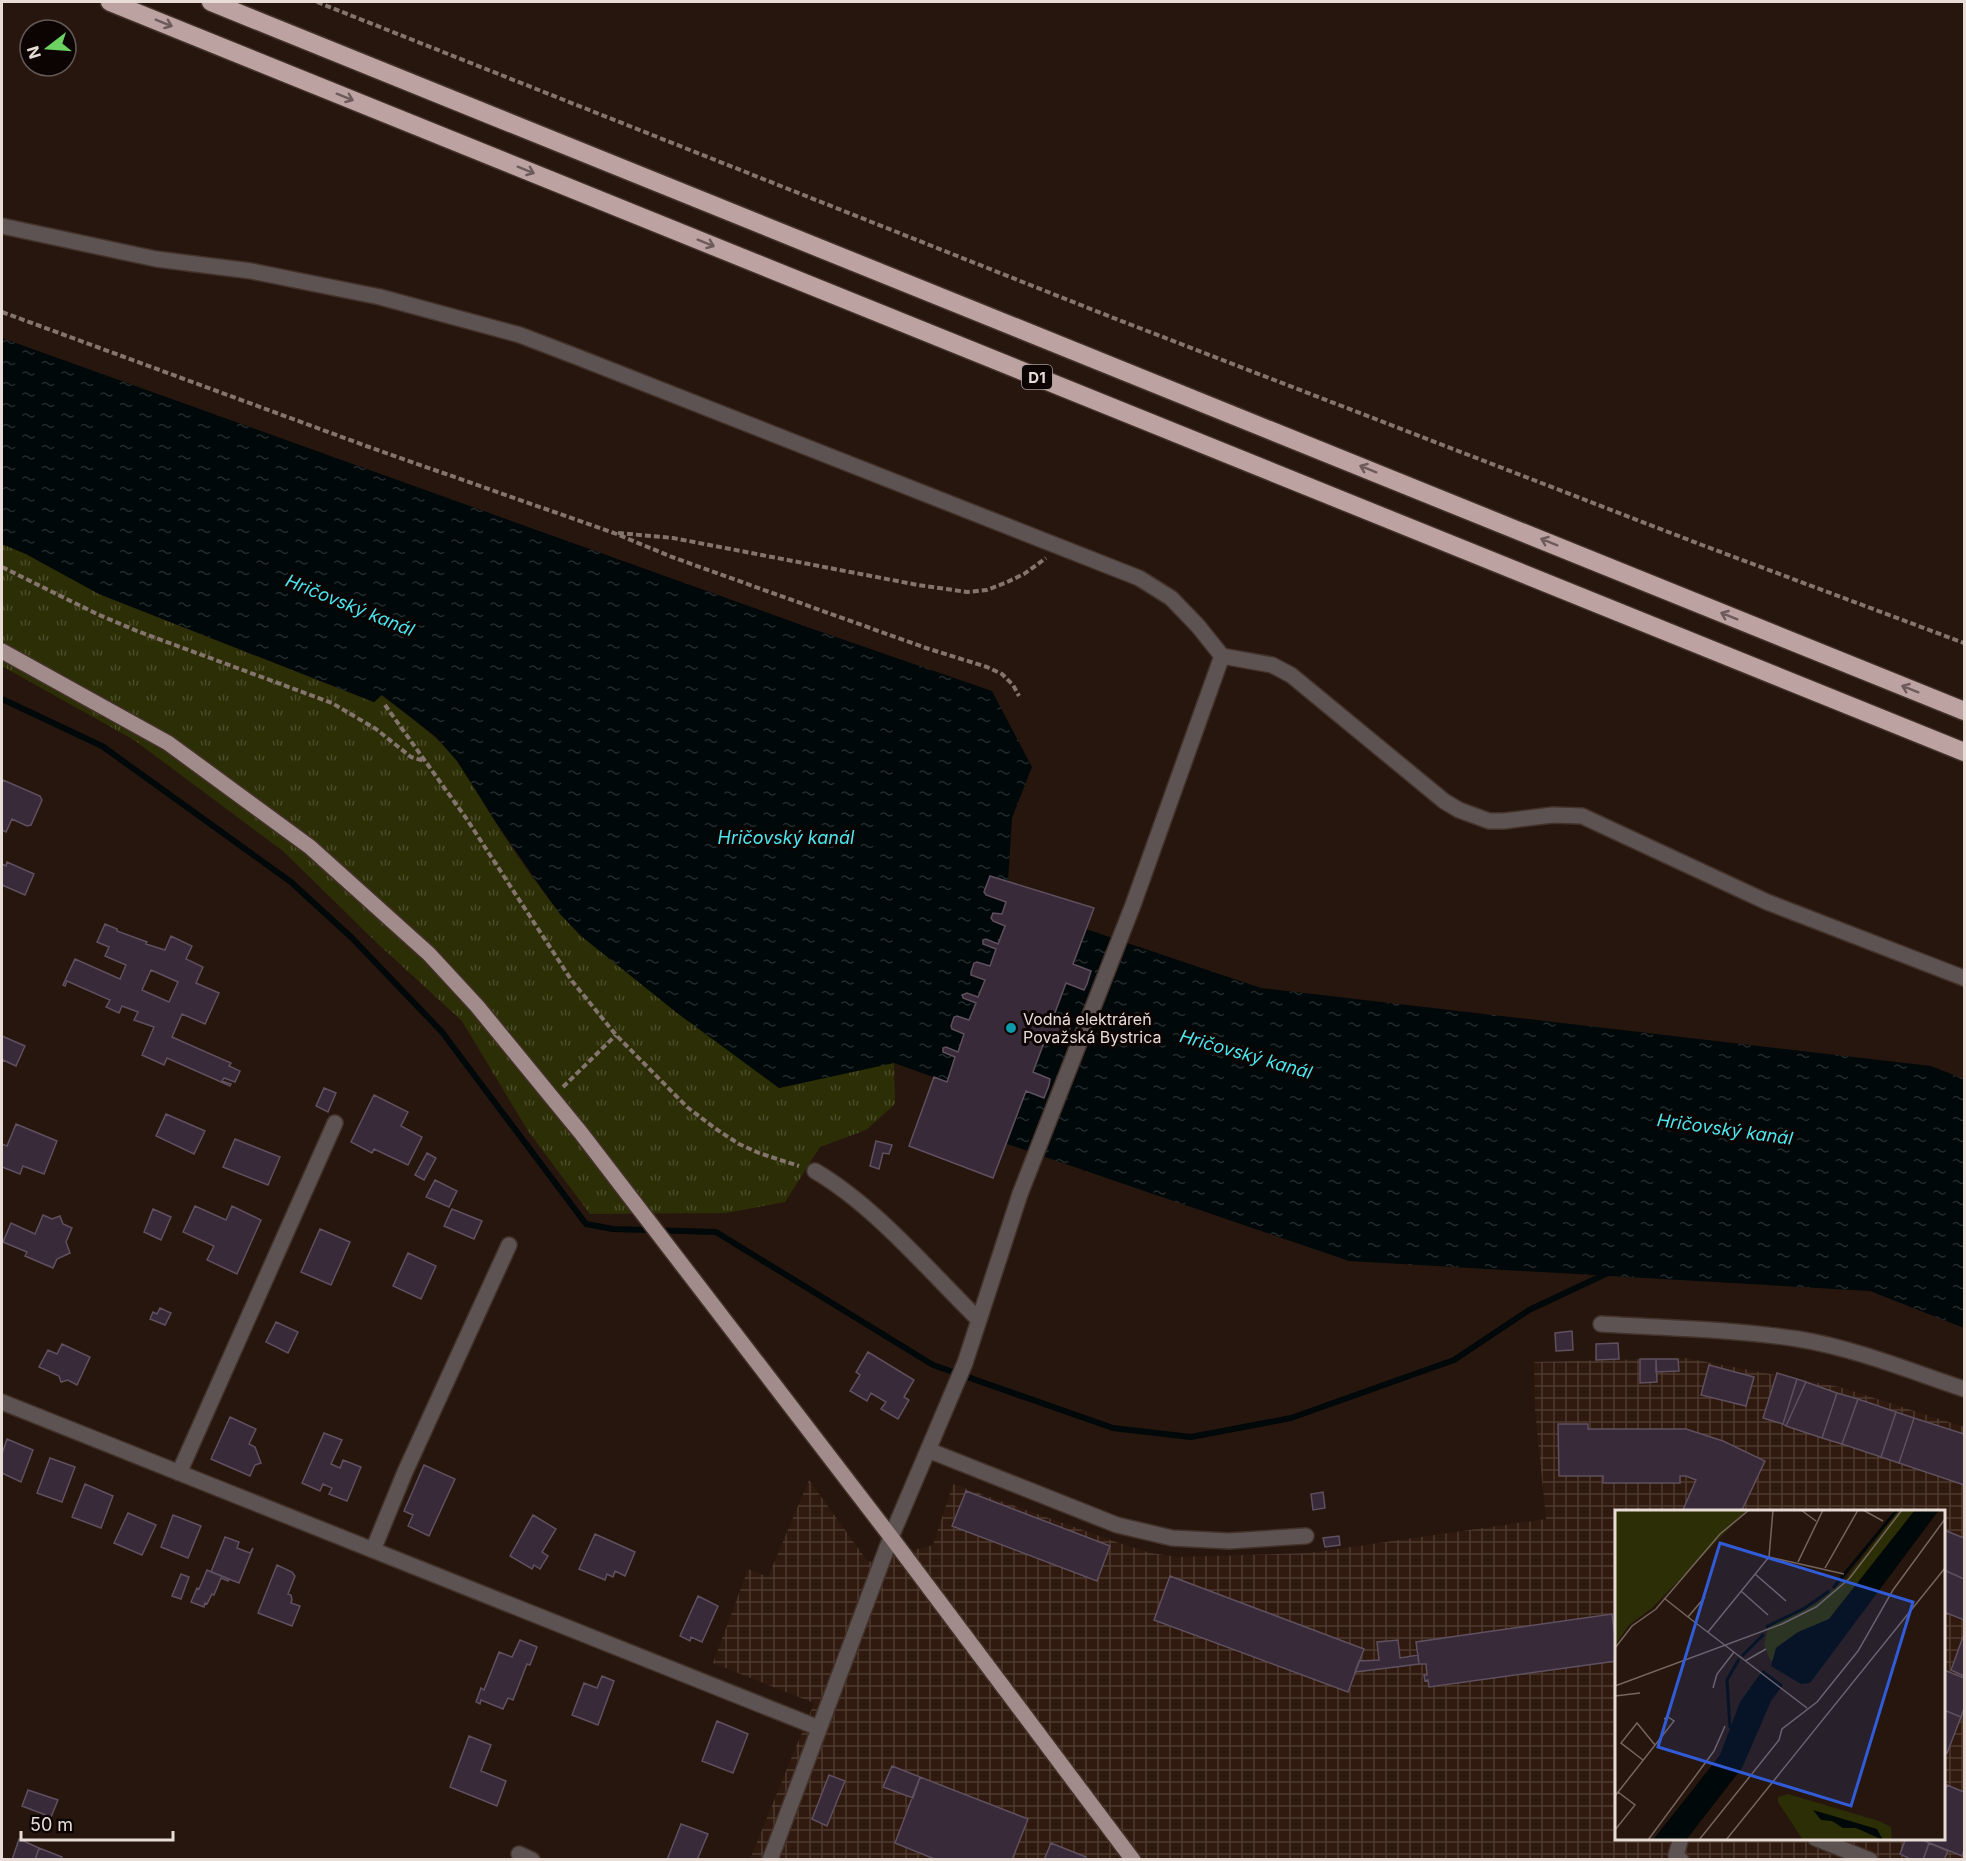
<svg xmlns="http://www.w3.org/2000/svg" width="1966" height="1861" font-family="Inter,sans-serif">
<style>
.industrial{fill:url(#industrial-grid);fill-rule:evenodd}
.grass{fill:url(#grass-tufts)}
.water{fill:url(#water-ripples)}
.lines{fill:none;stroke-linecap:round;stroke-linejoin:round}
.stream{stroke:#000809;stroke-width:6}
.building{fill:#382a39;stroke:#5f505f;stroke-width:1.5;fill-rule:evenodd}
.minor-casing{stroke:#42322a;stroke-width:18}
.major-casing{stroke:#42322a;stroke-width:18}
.highway-casing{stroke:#42322a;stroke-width:21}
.path{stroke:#83746d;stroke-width:4;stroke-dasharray:6 3;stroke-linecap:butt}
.minor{stroke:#5e5353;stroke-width:15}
.major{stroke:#a28b8b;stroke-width:15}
.highway{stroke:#bda2a2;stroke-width:18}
.oneway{stroke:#6d5b5a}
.culture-dot{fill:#0f9aa8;stroke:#0b0403;stroke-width:2}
.labels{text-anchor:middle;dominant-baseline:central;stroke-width:6;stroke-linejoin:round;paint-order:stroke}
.shield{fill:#0b0403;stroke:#a69b97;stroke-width:1.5}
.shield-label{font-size:15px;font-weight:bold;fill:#e8dcd6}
.poi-label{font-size:16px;fill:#e8dcd6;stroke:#0b0403;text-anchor:start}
.water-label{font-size:18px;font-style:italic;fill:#4de6ee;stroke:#0b0403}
.inset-river{fill:none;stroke:#000809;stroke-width:3}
.inset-road{fill:none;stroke:#74655e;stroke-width:1.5}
.view{fill:#315cd8;fill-opacity:0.15;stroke:#315cd8;stroke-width:3}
.inset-edge{fill:none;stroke:#e8dcd6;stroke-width:3}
</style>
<defs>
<pattern id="industrial-grid" width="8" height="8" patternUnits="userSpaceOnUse" patternTransform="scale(1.5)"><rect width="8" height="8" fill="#30190e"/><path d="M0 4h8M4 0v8" fill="none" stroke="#4e3a30"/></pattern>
<pattern id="grass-tufts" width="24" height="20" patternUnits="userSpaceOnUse" patternTransform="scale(1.5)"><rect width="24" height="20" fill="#2c2e05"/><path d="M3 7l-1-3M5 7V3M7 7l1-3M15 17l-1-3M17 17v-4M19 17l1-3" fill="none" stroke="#4b4c29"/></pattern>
<pattern id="water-ripples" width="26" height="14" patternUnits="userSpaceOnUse" patternTransform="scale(1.5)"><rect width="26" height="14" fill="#000809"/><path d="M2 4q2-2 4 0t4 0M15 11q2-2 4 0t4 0" fill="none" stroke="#252b2c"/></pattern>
</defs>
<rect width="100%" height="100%" fill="#27160e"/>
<!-- industrial -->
<path class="industrial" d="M1685 1358 1840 1387 1964 1427V1859H750L814 1703 713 1663 748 1569 768 1577 809 1480 868 1562 933 1545 953 1484 1119 1543 1151 1553 1178 1557 1309 1553 1546 1519 1535 1409 1534 1362ZM1616 1512H1944V1838H1616Z"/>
<!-- grass -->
<path class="grass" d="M2 544 26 554 99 594 373 702 381 695C407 715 436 734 457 761 472 780 483 803 496 823 521 863 549 902 581 936L779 1088 894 1062 895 1104 866 1130 820 1147 785 1202 726 1213 590 1214 528 1131 462 1021 377 943 283 851 134 740 2 666Z"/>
<!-- water -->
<path class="water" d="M2 338 807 627 992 691 1032 767 1012 818 1008 881 991 876 985 892 986 895 1006 902 1002 914 993 913 991 918 993 922 1005 926 998 944 986 939 983 940V944L996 949 990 966 974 963 971 972V975L985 980 978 997 967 993 962 995 963 998 976 1003 969 1020 957 1016 954 1017 951 1026 952 1030 964 1034 958 1052 946 1047 942 1050 955 1057 947 1082 894 1063 779 1088 677 1013 581 936 560 914 544 892 497 824 457 761 436 737 382 695 374 702 99 594 26 554 2 544Z
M1086 929 1261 988 1931 1066 1964 1079V1328L1870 1291 1349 1261 1007 1144 1026 1091 1043 1098 1050 1079 1033 1072 1046 1037 1064 1044 1071 1024 1053 1018 1066 983 1087 984 1091 971 1073 964Z"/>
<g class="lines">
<!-- stream -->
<path class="stream" d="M2 699 102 746 291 882 352 938 442 1032 586 1224 613 1229 716 1232 933 1365 1113 1428 1191 1437 1291 1418 1454 1360 1529 1310 1612 1271"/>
</g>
<!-- building -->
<path class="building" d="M3 780 40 796 42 800 31 825 27 826 12 819 6 832 2 830V783Z
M7 862 34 874 25 895 2 885V864L6 866Z
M990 876 1094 908 1073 964 1091 971 1087 984 1084 990 1066 983 1053 1018 1071 1025 1069 1031 1064 1044 1046 1037 1033 1072 1050 1079 1049 1085 1044 1098 1026 1091 993 1178 909 1146 934 1077 947 1082 955 1057 943 1052V1048L946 1047 958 1052 964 1034 952 1029 951 1026 954 1017 957 1016 969 1020 976 1003 963 998 962 995 967 993 978 997 985 980 971 975V972L974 963 977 962 990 966 996 949 983 944V940L986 939 998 944 1005 926 993 921 991 918 993 913 1002 914 1006 902 986 895 984 892Z
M105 924 117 929V931L147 942 146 944 165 950 171 936 192 946 186 959 203 967 196 983 219 993 205 1024 182 1014 172 1037 231 1063 229 1066 240 1071 235 1082 224 1078 222 1081 231 1084 230 1086 167 1058 164 1065 142 1055 154 1027 134 1020 138 1012 122 1006 119 1013 106 1007 110 1000 67 981 65 986 63 985 75 959 120 979 126 965 105 956 109 947 97 942ZM151 970 178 982 169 1002 142 990Z
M2 1036 25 1046 16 1066 3 1060 2 1063Z
M324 1088 336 1093 328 1112 316 1106Z
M374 1095 408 1112 401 1126 422 1137 408 1165 374 1149 372 1153 351 1142Z
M166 1114 205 1131 194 1154 156 1136Z
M16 1124 57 1141 44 1174 23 1166 20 1174 2 1167V1144L7 1146Z
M235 1139 280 1157 268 1185 223 1167Z
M876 1141 892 1145 889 1154 883 1153 879 1169 870 1166Z
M427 1153 436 1158 424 1180 415 1175Z
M435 1180 457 1191 449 1207 426 1197Z
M195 1206 226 1220 232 1206 261 1220 237 1274 207 1260 214 1246 183 1232Z
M153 1209 171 1217 161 1240 144 1232Z
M452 1209 482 1221 474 1239 444 1226Z
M43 1215 52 1219 60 1216 63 1224 72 1228 66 1242 70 1253 57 1259 53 1268 25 1256 27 1252 3 1242 11 1223 35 1234Z
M320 1229 350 1242 331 1285 301 1272Z
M408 1253 436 1266 421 1299 393 1286Z
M160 1308 171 1313 165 1325 150 1319 153 1312 157 1314Z
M276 1322 298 1332 288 1353 266 1342Z
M1572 1331 1573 1350 1556 1351 1555 1333Z
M1618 1343 1619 1359 1596 1360V1344Z
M62 1344 90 1357 77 1385 68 1380 61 1382 59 1376 39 1367 48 1350 57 1354Z
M868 1352 914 1380 904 1397 909 1400 898 1419 881 1409 886 1402 871 1393 867 1401 850 1391 860 1375 856 1372Z
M1640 1359H1656L1657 1382 1640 1383Z
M1656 1359H1678L1679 1371 1656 1372Z
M1709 1365 1754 1377 1746 1406 1701 1395Z
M1777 1373 1797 1379 1783 1424 1763 1418Z
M1797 1379 1806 1382 1786 1426 1783 1424Z
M1806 1382 1837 1393 1822 1438 1786 1426Z
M1837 1393 1858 1399 1842 1444 1822 1438Z
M1858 1399 1896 1412 1881 1457 1842 1444Z
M1896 1412 1914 1418 1899 1463 1881 1457Z
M230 1417 256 1429 249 1444 255 1447 261 1463 255 1465 250 1476 211 1459Z
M1914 1418 1964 1434V1485L1899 1463Z
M1558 1424H1588V1429H1686L1723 1441 1765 1461 1741 1512H1682L1696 1480 1686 1476H1680V1483H1603V1476H1559Z
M324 1433 342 1440 331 1464 340 1468 343 1460 361 1467 347 1501 329 1494 332 1488 323 1484 320 1491 302 1483Z
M7 1439 33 1450 21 1482 2 1473V1454Z
M50 1458 75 1467 62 1502 37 1493Z
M424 1465 455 1479 429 1536 408 1526 413 1515 404 1511Z
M85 1484 113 1496 101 1528 72 1517Z
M966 1491 1110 1546 1097 1581 952 1526Z
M1323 1492 1325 1508 1313 1510 1311 1494Z
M128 1513 156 1525 142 1555 114 1543Z
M173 1515 201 1526 188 1558 161 1547Z
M533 1515 556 1529 542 1552 548 1556 540 1569 534 1565 532 1569 510 1556Z
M1944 1530 1964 1538V1579L1944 1570Z
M595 1534 635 1552 625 1576 615 1571 613 1577 607 1574 605 1580 579 1569Z
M1339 1536 1340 1545 1325 1547 1323 1538Z
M225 1537 239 1542 237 1548 250 1553 253 1548 239 1583 211 1572Z
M277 1565 292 1572 295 1576 288 1594 291 1595 292 1600 291 1603 300 1606 292 1626 258 1613Z
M207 1570 229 1579 228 1581 221 1578 214 1595 212 1594 207 1604 205 1603 204 1607 191 1602 197 1588 199 1589Z
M1944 1570 1964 1579V1620L1944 1612Z
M181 1574 189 1577 181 1599 172 1596Z
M1170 1576 1364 1649 1348 1692 1154 1620Z
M698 1596 718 1606 702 1642 691 1637 690 1641 680 1636Z
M1612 1614 1616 1645V1661L1429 1687 1428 1680 1425 1681 1424 1675H1427L1426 1664H1419L1416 1642Z
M1964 1634V1676L1951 1670Z
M520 1640 537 1647 530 1665 527 1664 513 1700 508 1698 503 1709 481 1700 480 1704 476 1702 481 1688 484 1690 499 1652 512 1657Z
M1398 1640 1400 1658 1418 1655 1419 1664 1355 1672 1359 1661 1379 1660 1377 1642Z
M1944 1670 1964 1678V1708L1961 1717 1944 1710Z
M602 1676 614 1681 598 1725 572 1715 584 1683 597 1688Z
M1944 1710 1961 1717 1947 1753 1944 1751Z
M717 1721 748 1734 733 1773 702 1761Z
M469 1736 491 1745 481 1771 506 1781 497 1806 450 1787Z
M892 1766 920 1777 913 1798 883 1787Z
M829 1775 845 1781 827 1826 812 1819Z
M920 1777 1028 1819 1012 1860H937L895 1843Z
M1947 1785 1964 1792V1850L1962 1856 1925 1841 1926 1838H1944V1795Z
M28 1790 58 1800 51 1817 22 1806Z
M681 1824 708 1834 697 1860H667Z
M1906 1838H1926L1925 1841 1929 1843 1923 1860H1912L1900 1854Z
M19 1839 39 1848 35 1860H12Z
M1051 1843 1086 1857 1085 1860H1044Z
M1929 1843 1948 1851 1944 1860H1923Z
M39 1848 62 1857 61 1860H35Z"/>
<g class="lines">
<!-- minor casing -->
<g class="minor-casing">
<path id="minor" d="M2 226 156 259 251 271 380 297 520 335 580 358 1139 578 1171 598 1198 626 1222 656 1272 665 1291 675 1444 801 1459 810 1489 821H1504L1553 815 1582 816 1767 902 1964 978
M815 1171C875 1206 929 1271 979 1320
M1601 1324C1666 1328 1733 1329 1798 1339 1854 1348 1910 1371 1964 1389
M2 1402 819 1728
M928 1450 1117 1525 1172 1538 1229 1541 1306 1536
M179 1473 335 1123
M373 1550 405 1472 509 1245
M1681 1838 1676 1855 1681 1860
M1815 1838 1870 1860
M519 1854 532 1860
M770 1860 891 1537 965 1363 1020 1194 1133 905 1222 656"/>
</g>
<!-- major casing -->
<g class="major-casing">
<path id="major" d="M2 651 168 743 310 847 429 954 477 1006 581 1133 891 1537 1133 1860"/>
</g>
<!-- highway casing -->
<g class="highway-casing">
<path id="highway" d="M110 2 1964 752
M211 2 1964 711"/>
</g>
<!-- path -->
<path class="path" d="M317 2 1111 317 1702 545 1964 643
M2 312 369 447 614 533 672 557 926 648 987 667 1002 674 1013 685 1019 696
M618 533 673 538 918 585 967 592 987 590 1005 583 1024 574 1046 558
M2 567 97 614 137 631 332 703 376 729 411 757 425 761
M385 705 466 818 572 981 616 1035 687 1107 716 1129 739 1144 759 1153 799 1166
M563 1087 616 1035"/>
<!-- minor -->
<use href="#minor" class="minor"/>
<!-- major -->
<use href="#major" class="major"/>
<!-- highway -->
<use href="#highway" class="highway"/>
</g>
<!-- one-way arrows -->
<defs><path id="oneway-shaft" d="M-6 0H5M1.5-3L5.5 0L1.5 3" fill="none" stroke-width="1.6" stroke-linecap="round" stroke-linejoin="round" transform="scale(1.5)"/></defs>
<g class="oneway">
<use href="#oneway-shaft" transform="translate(164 23) rotate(22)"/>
<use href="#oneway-shaft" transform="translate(345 97) rotate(22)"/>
<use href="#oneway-shaft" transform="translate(526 170) rotate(22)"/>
<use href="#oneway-shaft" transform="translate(706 243) rotate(22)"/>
<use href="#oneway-shaft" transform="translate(1368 469) rotate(-158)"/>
<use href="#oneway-shaft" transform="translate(1549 542) rotate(-158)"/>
<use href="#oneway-shaft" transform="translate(1729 616) rotate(-158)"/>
<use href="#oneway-shaft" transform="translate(1910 689) rotate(-158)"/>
</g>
<!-- markers -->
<circle class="culture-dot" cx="1011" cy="1028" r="6"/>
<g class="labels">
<!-- shield labels -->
<rect class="shield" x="1022" y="365" width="30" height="24" rx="4.5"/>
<g class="shield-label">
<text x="1037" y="377">D1</text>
</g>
<!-- poi labels -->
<g class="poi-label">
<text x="1023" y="1019">Vodná elektráreň<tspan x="1023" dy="18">Považská Bystrica</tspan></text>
</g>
<!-- water labels -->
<g class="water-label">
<text transform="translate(350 605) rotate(22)">Hričovský kanál</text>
<text x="786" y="837">Hričovský kanál</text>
<text transform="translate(1246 1054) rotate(16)">Hričovský kanál</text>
<text transform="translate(1725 1129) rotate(8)">Hričovský kanál</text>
</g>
</g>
<!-- overview -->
<g transform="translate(1615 1510)">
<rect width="330" height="330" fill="#27160e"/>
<path d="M284 0H300L214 109 172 130 161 138 160 151 155 150 149 135 154 114 201 94 231 69ZM173 284 264 311 276 317 277 329 188 330 163 292V287Z" fill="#2c2e05"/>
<path d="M0 0H132L37 98 14 115 0 135Z" fill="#2c2e05"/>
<path d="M300 0H324L195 173 186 174 156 156 161 138 183 122 214 109ZM148 160 168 175 156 191 127 258 71 330H38L105 245 125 192ZM198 300 262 319 268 330 241 318H228L217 311 206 310Z" fill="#000809"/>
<path class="inset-river" d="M218 78 282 0M151 117 190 98 214 81M127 146 149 124M115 218 112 170 124 149"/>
<path class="inset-road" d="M186 0 201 11M248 0 268 11M154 47 229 64M183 52 208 0M210 58 243 0M140 64 171 91M126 81 153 105M90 87 73 107 192 198M49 88 73 107M93 122 154 47 158 0M0 138 17 116 41 99 105 24 134 0M130 151 151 139M0 176 167 114 201 97 234 69 287 0M98 178 102 164 119 142M0 186 25 183M28 250 6 233 22 213 40 235M0 286 59 211 53 207 49 209M0 320 20 295 3 282M33 330 99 241 110 216M84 330 164 230 167 219 202 192 243 141 278 80 330 9M111 330 330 58"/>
<path class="view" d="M105 33 298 92 236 296 43 237Z"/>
<rect width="330" height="330" class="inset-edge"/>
</g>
<!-- border -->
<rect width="1966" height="1861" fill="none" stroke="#e8dcd6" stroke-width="6"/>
<!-- north arrow -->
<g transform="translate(48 48) rotate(253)"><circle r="28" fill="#0b0403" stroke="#635a57" stroke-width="1.5"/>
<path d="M0-4.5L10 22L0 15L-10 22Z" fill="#6cd362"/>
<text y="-9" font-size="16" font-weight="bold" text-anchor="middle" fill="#e8dcd6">N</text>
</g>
<!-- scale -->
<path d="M21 1831v9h152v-9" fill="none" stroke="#e8dcd6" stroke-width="3"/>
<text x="30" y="1831" font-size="18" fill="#e8dcd6" stroke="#0b0403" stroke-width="4.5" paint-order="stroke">50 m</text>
</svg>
